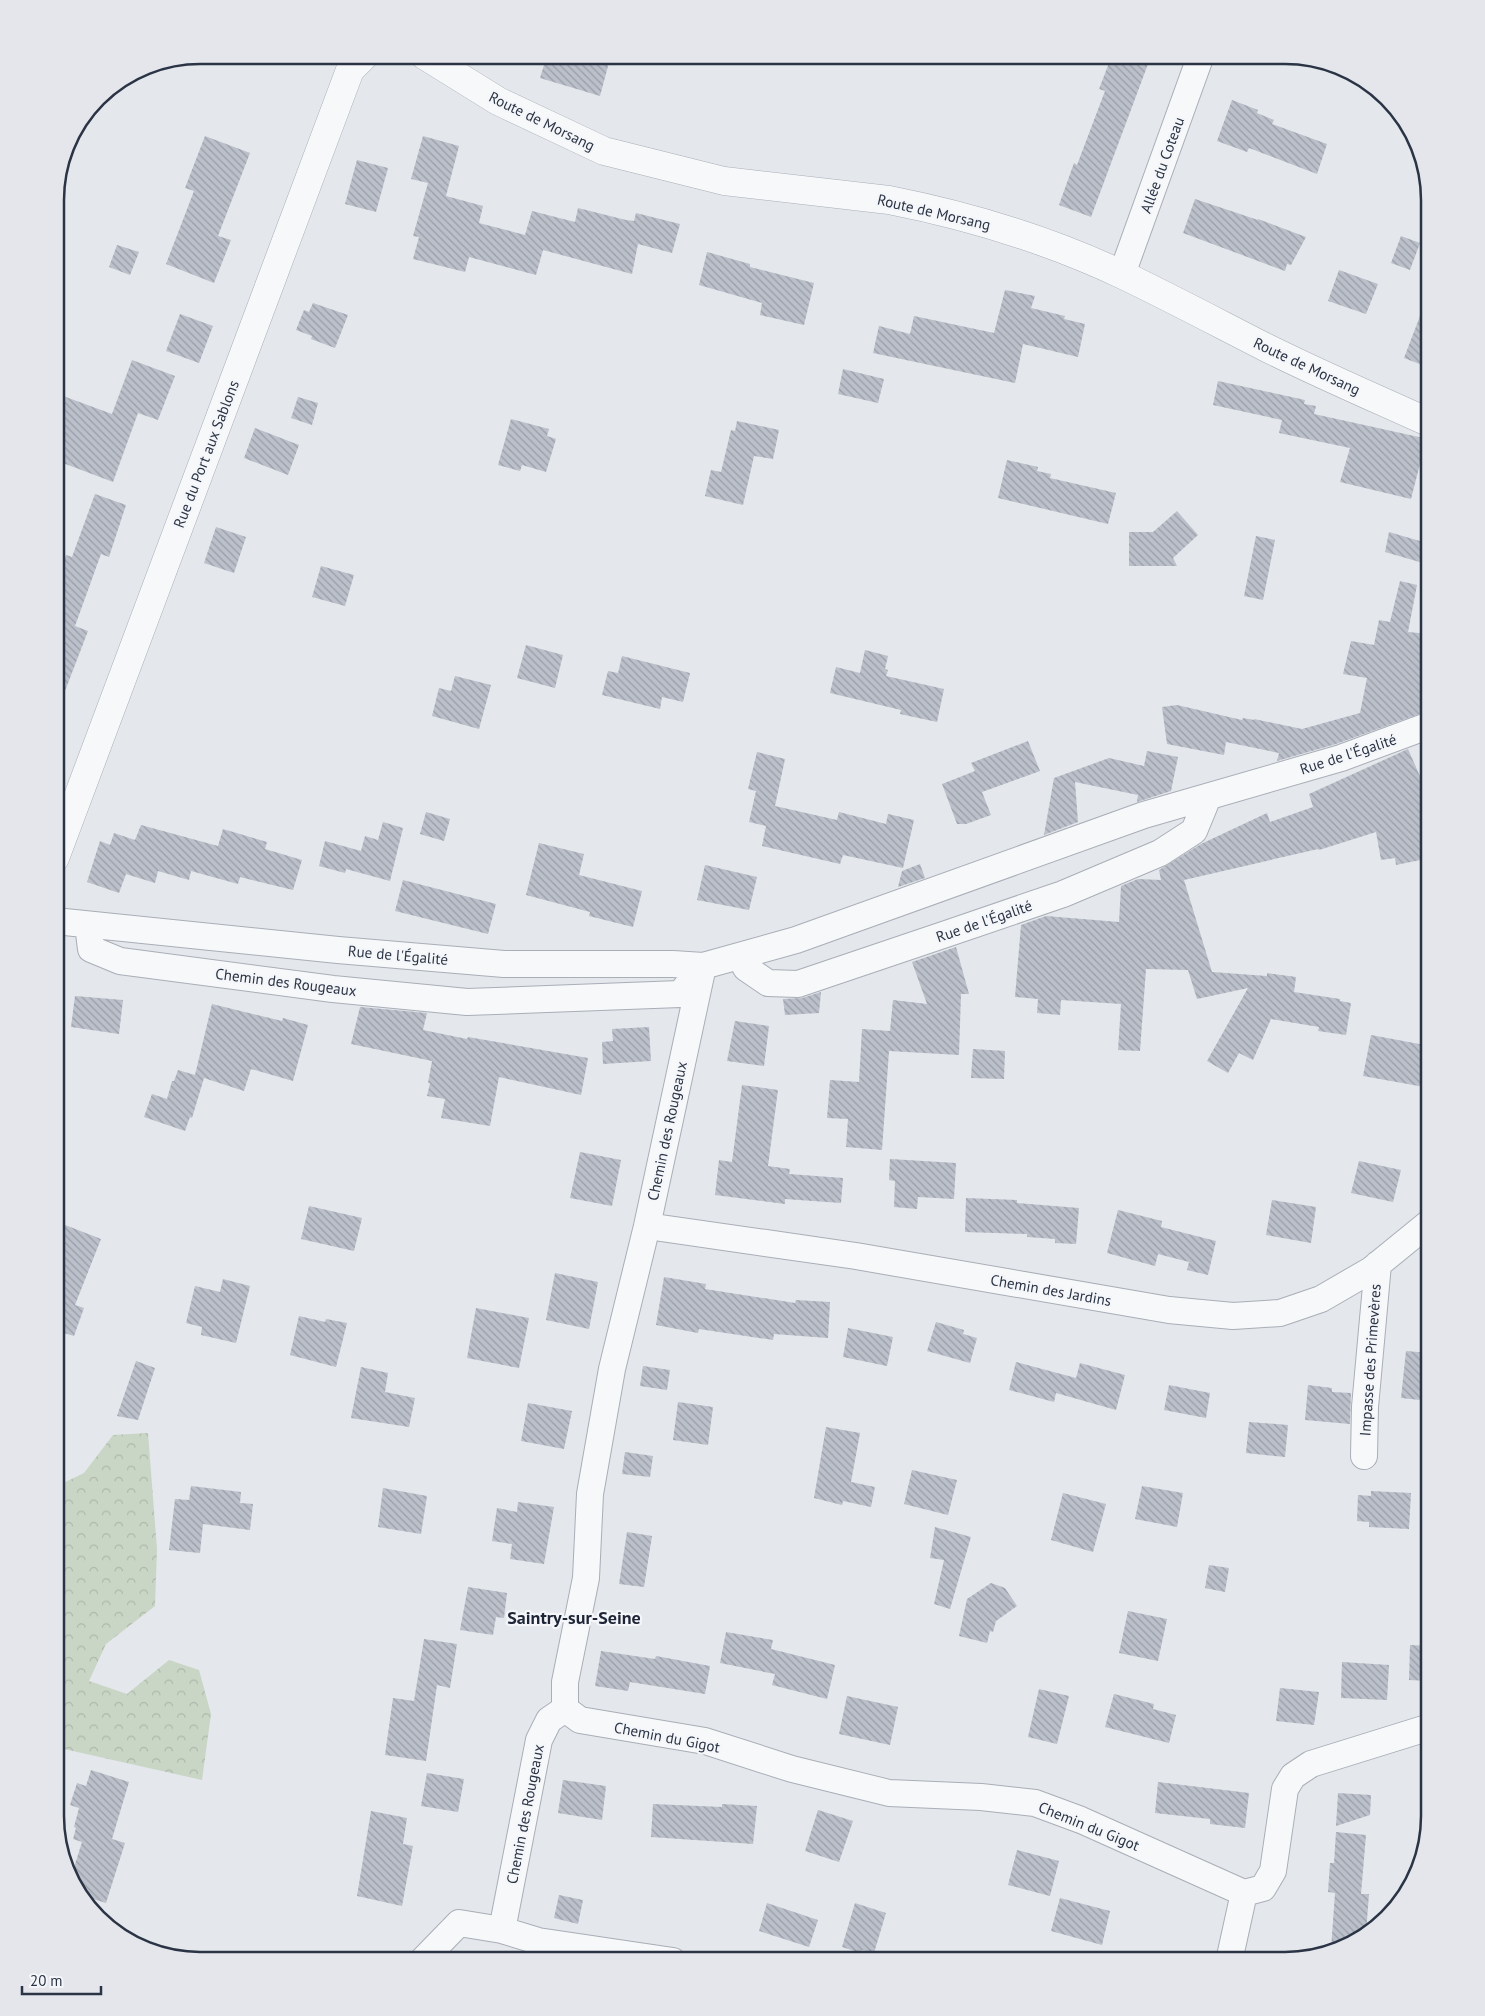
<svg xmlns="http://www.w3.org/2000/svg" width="1485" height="2016" font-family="'PT Sans',sans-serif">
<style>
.forest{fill:url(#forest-crowns)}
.building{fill:url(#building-back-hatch)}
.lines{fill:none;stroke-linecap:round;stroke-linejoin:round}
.minor-casing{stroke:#a9aeb7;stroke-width:28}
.tertiary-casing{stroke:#a9aeb7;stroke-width:29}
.minor{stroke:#f7f8fa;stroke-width:26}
.tertiary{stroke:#f7f8fa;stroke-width:28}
.labels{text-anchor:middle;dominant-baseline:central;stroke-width:4.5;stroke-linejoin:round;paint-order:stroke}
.street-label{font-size:15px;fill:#2b3445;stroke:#f4f6f9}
.quarter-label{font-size:18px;font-weight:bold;fill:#1d2536;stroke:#f4f6f9}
.rim{fill:none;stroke:#2b3445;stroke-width:2.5}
</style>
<defs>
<pattern id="forest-crowns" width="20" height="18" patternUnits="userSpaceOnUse" patternTransform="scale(1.25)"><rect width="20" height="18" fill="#c9d6c5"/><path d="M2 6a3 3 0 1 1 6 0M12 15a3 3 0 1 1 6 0" fill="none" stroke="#adb8ab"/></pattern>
<pattern id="building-back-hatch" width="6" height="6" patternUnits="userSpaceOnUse" patternTransform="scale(1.25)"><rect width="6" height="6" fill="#bbc0ca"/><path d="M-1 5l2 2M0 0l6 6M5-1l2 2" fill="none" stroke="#989da6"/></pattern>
</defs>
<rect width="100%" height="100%" fill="#e4e7ec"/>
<!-- forest -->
<path class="forest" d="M148 1433 157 1549 155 1606 106 1644 89 1681 127 1694 169 1660 199 1670 211 1714 202 1780 55 1747V1487L84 1473 113 1435Z"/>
<!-- building -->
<path class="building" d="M547 55H611L600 96 540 78Z
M1112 55H1125L1148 64 1091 217 1059 205 1074 163 1077 165 1105 91 1099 89Z
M1232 100 1258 110 1257 113 1274 120 1272 124 1327 144 1317 174 1249 148 1247 152 1217 141Z
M205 136 250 153 218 236 231 240 214 283 166 264 194 191 185 188Z
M423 136 459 146 446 196 483 206 479 223 525 235 532 211 575 222 578 208 626 220 634 221 636 213 680 224 672 253 638 244 632 274 543 250 536 275 469 257 465 272 413 259 419 237 413 236 428 183 411 179Z
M357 160 388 168 376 212 345 204Z
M1195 199 1258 220V219L1306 237 1291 265 1287 264 1285 271 1183 233Z
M1401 236 1420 243 1410 270 1391 263Z
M117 245 139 252 130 275 109 267Z
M707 252 750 264V267L814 283 804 325 760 315 762 303 699 285Z
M1339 270 1378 284 1366 314 1328 301Z
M1005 290 1035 296 1031 308 1065 316 1064 319 1085 324 1078 357 1023 344 1015 383 873 353 879 326 910 334 914 316 994 333Z
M1428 295H1430V368L1404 358Z
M313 303 348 315 335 348 311 339 312 336 296 330 304 310 309 312Z
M180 314 213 326 199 363 166 351Z
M132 360 175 376 158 420 138 413 113 482 55 460V393L112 414Z
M843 369 884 379 878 403 838 394Z
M1218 381 1305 400 1304 404 1316 406 1314 414 1428 439 1423 465 1420 464 1411 499 1340 482 1350 448 1279 433 1282 420 1213 405Z
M298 397 318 403 312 425 291 418Z
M511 419 549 429 547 436 556 439 546 472 522 465 520 471 498 465Z
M737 421 779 430 773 459 754 456 743 505 705 496 711 470 721 472 731 430 735 431Z
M255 428 299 445 288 475 244 458Z
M1007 460 1038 467 1037 471 1051 474 1050 478 1116 493 1108 524 998 498Z
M95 494 126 505 109 557 101 554 75 626 88 631 57 712H55V582L66 555 72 557Z
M1177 511 1198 535 1173 558 1177 566H1129V532H1153Z
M216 527 246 537 234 573 204 563Z
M1389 532 1430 544V565L1385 552Z
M1256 536 1275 540 1263 600 1244 596Z
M321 566 354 575 345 606 312 597Z
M1400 581 1417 585 1408 632 1430 634V710L1336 744 1277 761 1279 753 1226 742 1224 755 1167 744 1162 707 1177 705 1242 720 1243 718 1254 720V719L1302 729 1360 713 1367 678 1343 674 1351 641 1374 645 1379 620 1390 622Z
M526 645 563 655 555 688 517 678Z
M865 650 888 656 885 669 888 670 886 676 944 689 937 722 900 714 901 710 830 693 836 667 860 673Z
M622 656 690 673 683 702 662 697 660 709 602 695 608 671 618 673Z
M455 676 491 685 479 729 432 716 439 688 451 691Z
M1028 741 1040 771 982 792 991 815 966 824H957L942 784 975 771 971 763Z
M1408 749 1430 799V858L1396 865 1395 858 1381 860 1376 832 1319 850 1318 849 1184 880 1212 972 1267 976V973L1296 977 1294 992 1340 999V1001L1351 1003 1346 1035 1318 1031 1319 1027 1271 1019 1253 1060 1239 1053 1228 1073 1207 1061 1248 988 1197 999 1188 970 1146 969 1140 1051 1118 1050 1121 1004 1061 1000 1060 1015 1037 1013 1038 999 1015 997 1021 925 1046 916 1119 922 1121 886 1138 879 1161 880 1159 870 1201 844 1267 813 1270 822 1313 807 1309 794Z
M1147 751 1178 757 1171 791 1137 802 1138 795 1075 782 1078 822 1044 835 1054 778 1109 758 1144 766Z
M757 752 785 759 775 806 837 820 839 812 886 824 888 814 914 820 903 868 843 855 840 864 762 846 766 826 749 822 756 791 748 789Z
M426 812 450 819 444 841 420 834Z
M383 822 403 828 390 881 346 869 345 873 319 866 325 841 361 851 365 836 378 840Z
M141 825 218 846 223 829 267 842 265 849 302 860 293 890 240 877 238 884 191 871 189 880 158 871 155 883 126 874 119 893 87 882 100 841 110 845 114 833 135 840Z
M539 843 584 854 579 875 642 891 633 927 589 916 590 912 526 895Z
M920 864 925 878 898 887 902 871Z
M705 865 757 877 749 910 697 900Z
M403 880 496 904 488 934 395 911Z
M956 947 969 994H961L959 1055 889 1051 882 1150 846 1147 848 1119 827 1118 830 1080 859 1082 862 1029 890 1031 893 1000 927 1004 912 962Z
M821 992 819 1013 785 1015 783 999 802 998Z
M75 996 123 1000 119 1034 71 1027Z
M212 1004 282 1021 283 1018 308 1025 293 1081 251 1069 244 1091 204 1078 192 1118 190 1117 185 1131 144 1117 152 1094 167 1099 172 1081H174L178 1070 195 1075Z
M360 1007 427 1013 423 1030 467 1039 468 1037 588 1058 581 1095 499 1077 490 1126 441 1118 445 1099 427 1096 430 1083H428L432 1061 351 1044Z
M735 1021 769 1026 764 1066 727 1061Z
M649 1027 651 1061 603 1064 602 1042 613 1041 612 1029Z
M1371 1035 1430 1046V1088L1363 1076Z
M973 1049 1005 1051 1004 1079 971 1078Z
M742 1085 778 1090 768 1166 790 1169 789 1174 843 1178 841 1203 785 1199V1204L715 1195 719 1160 732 1162Z
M580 1152 621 1160 612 1206 570 1198Z
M890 1159 956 1163 954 1199 918 1197 917 1209 894 1207 895 1181 889 1180Z
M1359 1161 1401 1170 1393 1202 1351 1193Z
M966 1198 1017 1200V1203L1079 1208 1076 1244 1055 1243V1239L1027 1237V1234L965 1232Z
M1272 1200 1316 1207 1311 1243 1266 1235Z
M309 1206 362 1218 354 1251 301 1239Z
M1118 1210 1162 1221 1161 1227 1216 1241 1208 1275 1187 1270 1189 1262 1158 1254 1155 1266 1107 1253Z
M55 1221 101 1239 75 1305 84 1308 74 1336 64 1333 57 1352H55Z
M555 1273 598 1282 589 1329 546 1320Z
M664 1277 706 1284 705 1289 795 1303 796 1300 830 1302 828 1338 774 1334 773 1340 699 1329 698 1333 656 1325Z
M223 1279 250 1286 236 1343 201 1335 202 1327 186 1323 195 1286 220 1292Z
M476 1308 529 1318 519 1368 467 1358Z
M299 1316 325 1322 326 1319 347 1323 336 1367 290 1355Z
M936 1322 964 1330 963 1334 977 1338 970 1363 927 1351Z
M848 1328 893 1337 887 1366 843 1357Z
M1406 1351 1430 1353V1401L1401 1398Z
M136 1361 155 1368 138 1420 117 1416Z
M1016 1362 1076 1378 1080 1363 1125 1375 1116 1410 1056 1393 1054 1402 1009 1390Z
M643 1366 670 1370 667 1390 640 1386Z
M361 1367 388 1373 385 1392 415 1398 409 1427 351 1418Z
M1169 1385 1210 1393 1206 1418 1164 1410Z
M1308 1385 1332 1388V1392L1351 1393 1350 1424 1305 1420Z
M678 1402 713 1407 708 1445 673 1440Z
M528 1403 572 1411 564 1449 521 1441Z
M1249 1422 1288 1425 1285 1457 1246 1453Z
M826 1427 860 1433 851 1482 875 1487 871 1507 843 1501 842 1505 814 1498Z
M625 1452 653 1456 650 1477 622 1474Z
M912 1470 957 1480 948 1515 904 1504Z
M191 1486 241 1492 240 1503 253 1504 250 1530 203 1524 200 1553 169 1550 175 1499 189 1500Z
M1142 1486 1183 1493 1177 1527 1135 1519Z
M383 1488 427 1496 421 1534 378 1527Z
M1371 1491 1411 1493 1409 1529 1369 1527V1522L1357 1521 1358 1495 1371 1496Z
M1063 1493 1106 1504 1093 1552 1051 1540Z
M518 1502 554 1507 544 1564 510 1559 512 1544 492 1541 497 1508 517 1512Z
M935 1527 971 1537 950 1609 934 1604 944 1560 930 1558Z
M627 1532 652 1536 644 1587 619 1584Z
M1209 1565 1229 1568 1225 1592 1205 1588Z
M991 1583 1005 1588 1017 1606 996 1621 993 1632 990 1631 987 1643 959 1636 967 1599Z
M468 1587 507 1593 504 1618 496 1617 493 1635 460 1630Z
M1128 1611 1167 1619 1158 1661 1119 1653Z
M726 1632 773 1640 771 1649 835 1665 827 1699 772 1685 775 1674 720 1663Z
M424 1639 457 1644 450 1688 437 1685 426 1761 385 1755 393 1698 414 1701Z
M1410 1645 1430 1646V1681L1409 1680Z
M601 1651 655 1659 656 1656 710 1666 705 1694 630 1682 628 1691 595 1686Z
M1342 1662 1389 1665 1387 1700 1341 1698Z
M1280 1688 1319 1692 1314 1725 1276 1721Z
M1039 1689 1069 1696 1057 1744 1028 1737Z
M1114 1694 1154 1704 1153 1709 1176 1715 1169 1743 1105 1727Z
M847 1696 898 1707 890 1745 839 1734Z
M91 1770 129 1782 112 1839 125 1843 106 1903 80 1895 75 1889 71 1877 82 1842 73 1839 76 1828 74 1827 79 1808 70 1805 77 1783 86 1786Z
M427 1773 464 1779 458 1812 421 1806Z
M563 1780 606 1786 602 1820 558 1813Z
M1158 1782 1249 1793 1245 1828 1210 1824V1819L1155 1813Z
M1338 1793 1371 1795 1370 1815 1336 1826Z
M653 1804 722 1807V1804L757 1806 753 1844 651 1837Z
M818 1810 853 1821 839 1862 805 1851Z
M371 1811 407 1818 403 1844 413 1846 402 1906 357 1896Z
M1336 1832 1366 1835 1361 1894H1369L1366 1933 1358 1941 1331 1949 1335 1893 1328 1892 1330 1863H1334Z
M1017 1850 1059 1861 1050 1896 1008 1885Z
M559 1895 583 1900 578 1924 554 1918Z
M1060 1898 1110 1911 1102 1945 1051 1931Z
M767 1903 818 1920 809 1947 759 1931Z
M855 1903 886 1913 874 1953 862 1950 861 1953 842 1947Z"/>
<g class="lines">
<!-- minor casing -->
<g class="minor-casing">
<path id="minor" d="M1122 274 1201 55
M55 921 338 950 504 964H673L703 966 796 940 1144 815 1341 758 1430 725
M88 925 91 949 120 961 333 989 467 1002 680 994 701 969
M740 956 746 968 768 983 798 984 949 933 1063 894 1160 853 1194 831 1208 797
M647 1226 856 1256 1169 1310 1233 1316 1280 1313 1321 1299 1371 1270 1430 1222
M1364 1456 1365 1407 1378 1264
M565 1709 580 1720 705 1741 792 1769 889 1793 981 1797 1035 1803 1081 1820 1244 1893 1263 1888 1273 1871 1285 1789 1293 1776 1311 1764 1430 1727
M502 1930 538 1941 673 1961
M422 1961 459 1923 502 1930 539 1740 549 1720 565 1709V1682L586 1578 590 1494 612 1369 647 1226 703 966
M1229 1961 1244 1893"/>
</g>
<!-- tertiary casing -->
<g class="tertiary-casing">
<path id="tertiary" d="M424 55 498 101 604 151 724 181 889 200C970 216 1049 240 1123 275 1171 298 1218 323 1265 347 1319 374 1375 398 1430 423
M55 858 350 70 365 55"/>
</g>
<!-- minor -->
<use href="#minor" class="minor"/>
<!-- tertiary -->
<use href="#tertiary" class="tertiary"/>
</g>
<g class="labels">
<!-- street labels -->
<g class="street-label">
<text transform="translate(542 121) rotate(26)">Route de Morsang</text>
<text transform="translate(1162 165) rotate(-70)">Allée du Coteau</text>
<text transform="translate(934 212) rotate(13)">Route de Morsang</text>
<text transform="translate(1307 366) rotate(25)">Route de Morsang</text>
<text transform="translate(206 454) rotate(-69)">Rue du Port aux Sablons</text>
<text transform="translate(1348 754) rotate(-18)">Rue de l'Égalité</text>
<text transform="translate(984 921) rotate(-19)">Rue de l'Égalité</text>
<text transform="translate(398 955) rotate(5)">Rue de l'Égalité</text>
<text transform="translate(286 982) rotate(7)">Chemin des Rougeaux</text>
<text transform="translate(667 1131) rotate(-78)">Chemin des Rougeaux</text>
<text transform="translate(1051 1290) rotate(10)">Chemin des Jardins</text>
<text transform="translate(1370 1360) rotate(-86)">Impasse des Primevères</text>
<text transform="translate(667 1737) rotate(11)">Chemin du Gigot</text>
<text transform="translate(525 1814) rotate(-79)">Chemin des Rougeaux</text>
<text transform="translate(1089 1826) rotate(22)">Chemin du Gigot</text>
</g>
<!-- quarter labels -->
<g class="quarter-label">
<text x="574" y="1617">Saintry-sur-Seine</text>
</g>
</g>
<!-- crop -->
<path d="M0 0H1485V2016H0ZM200 64H1285A136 136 0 0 1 1421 200V1816A136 136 0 0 1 1285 1952H200A136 136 0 0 1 64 1816V200A136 136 0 0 1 200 64Z" fill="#e4e6eb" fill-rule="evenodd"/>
<path class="rim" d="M200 64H1285A136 136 0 0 1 1421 200V1816A136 136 0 0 1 1285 1952H200A136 136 0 0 1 64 1816V200A136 136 0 0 1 200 64Z"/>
<!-- scale -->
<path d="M22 1986v8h79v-8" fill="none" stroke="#2b3445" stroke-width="2.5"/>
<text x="30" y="1986" font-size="15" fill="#2b3445" stroke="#f4f6f9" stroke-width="4" paint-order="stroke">20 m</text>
</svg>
